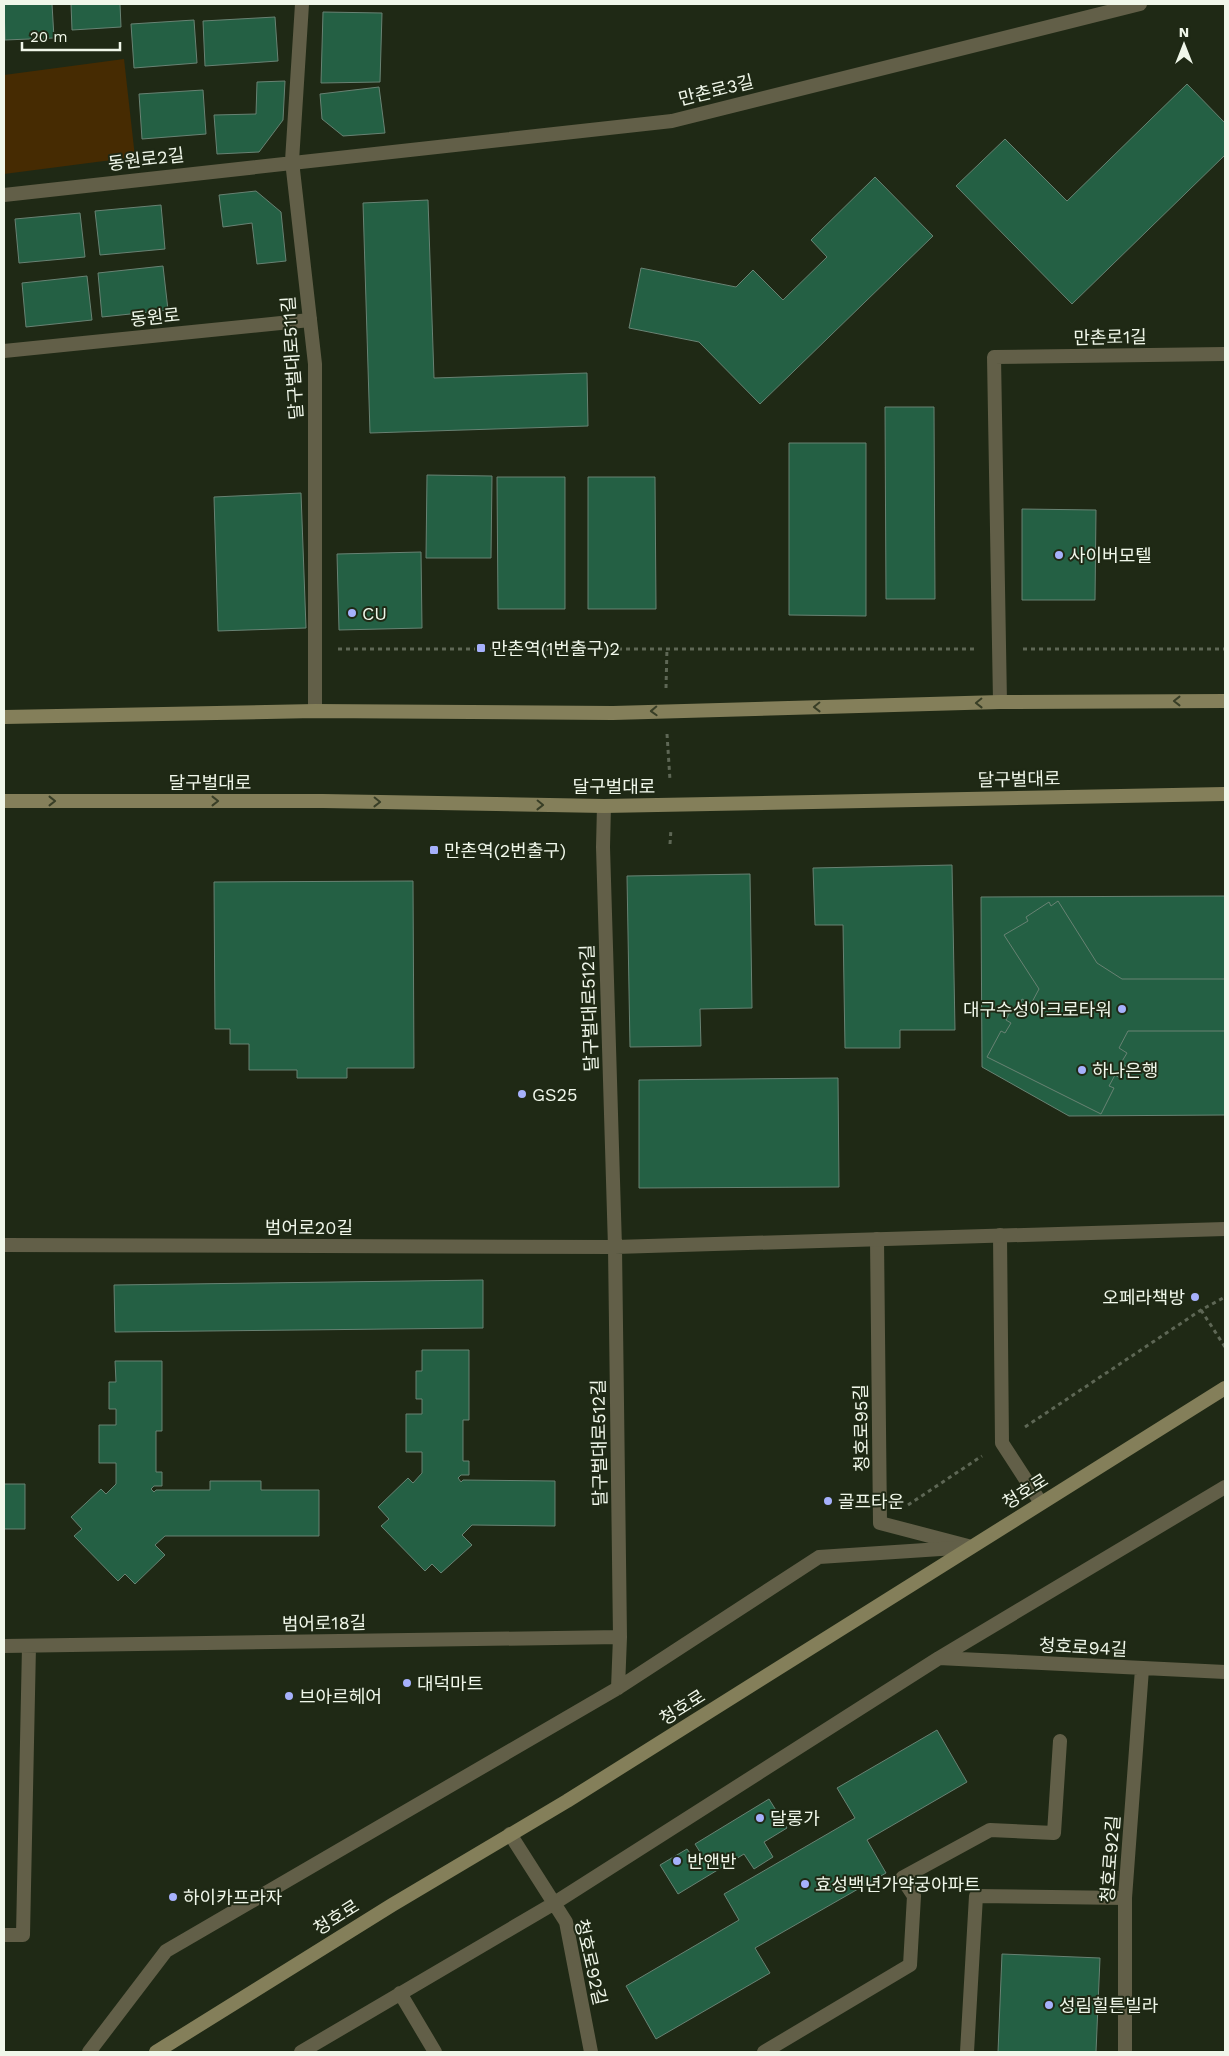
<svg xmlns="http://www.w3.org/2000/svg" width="1229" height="2056" font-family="'Work Sans','Noto Sans KR',sans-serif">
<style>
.green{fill:#462b02}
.building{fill:#246044;stroke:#688273}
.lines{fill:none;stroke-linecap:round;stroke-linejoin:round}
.path{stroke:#5e6755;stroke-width:3;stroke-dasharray:4 4;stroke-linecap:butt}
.service{stroke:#625f48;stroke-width:14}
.minor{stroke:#625f48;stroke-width:14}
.secondary{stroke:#847f5a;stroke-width:14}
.oneway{stroke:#383e26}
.poi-dot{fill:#a6b1fc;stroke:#1f2915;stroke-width:2}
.labels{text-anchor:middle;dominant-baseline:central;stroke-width:4;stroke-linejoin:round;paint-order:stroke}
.street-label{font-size:18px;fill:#f0f7ea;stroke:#1f2915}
.poi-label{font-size:18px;fill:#f0f7ea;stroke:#1f2915;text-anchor:start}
</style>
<rect width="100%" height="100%" fill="#1f2915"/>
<!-- green -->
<path class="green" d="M124 59 135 157 4 174V75Z"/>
<!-- building -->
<path class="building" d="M4 4H52L54 38 5 40Z
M71 4H120L121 27 72 30Z
M323 12 382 13 380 82 321 83Z
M275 17 278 61 205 66 203 21Z
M194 20 197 63 134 68 131 24Z
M285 81 283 120 259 152 217 154 214 115 256 114 257 82Z
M1187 84 1225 123V155L1072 304 956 186 1005 139 1067 201Z
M379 87 385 133 343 136 322 119 320 94Z
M203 90 206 134 142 139 139 94Z
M875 177 933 236 760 404 699 342 629 328 641 268 736 287 753 270 783 300 827 257 811 240Z
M256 191 281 212 286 261 257 264 252 223 223 227 219 195Z
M428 200 434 378 587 373 588 426 370 433 363 203Z
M161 205 165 249 100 255 95 211Z
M80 213 85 257 19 263 15 219Z
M163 266 168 310 102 317 98 273Z
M87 276 92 320 26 327 22 283Z
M885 407H934L935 599H886Z
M789 443H866V616L789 615Z
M427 475 492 476 491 558H426Z
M497 477H565V609H498Z
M588 477H655L656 609H588Z
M301 493 306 628 218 631 214 497Z
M1022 509 1096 510 1095 600H1022Z
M421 552 422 628 339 630 337 554Z
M952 865 955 1030H900V1048H845L843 925H815L813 868Z
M750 874 752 1008 700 1009 701 1046 630 1047 627 876Z
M413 881 414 1068H347V1078H297V1070H249V1044H230V1029H215L214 882Z
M1225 896V1115L1069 1116 982 1067 981 897Z
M1058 901 1097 963 1122 979H1225V1031H1128L1119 1048 1127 1053 1121 1063 1126 1066 1120 1078 1115 1075 1109 1086 1114 1088 1101 1114 987 1057 1001 1031 1005 1033 1011 1023 1006 1020 1012 1008 1017 1010 1022 999 1031 1004 1039 989 1004 935 1028 921 1026 917 1049 902 1051 906Z
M838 1078 839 1187 639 1188V1080Z
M483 1280V1328L115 1332 114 1285Z
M422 1350H469V1420H463V1461H469V1475H461L458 1478 461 1482 463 1480 555 1481V1526L472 1525 462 1535 472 1545 441 1573 432 1564 425 1571 381 1526 389 1519 378 1507 408 1478 413 1483 422 1473V1452H406V1414H422V1399H416V1371H422Z
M115 1361H162V1431H156V1472H162V1486H154L151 1489 154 1492 156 1490H210V1481H261V1490H319V1536H165L155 1545 165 1555 135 1584 125 1574 118 1581 74 1536 82 1529 71 1517 101 1489 106 1494 116 1484V1463H99V1425H116V1409H109V1382H116Z
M4 1484H25V1529H4Z
M937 1730 967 1782 867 1840 886 1873 755 1948 770 1973 656 2039 626 1986 739 1920 724 1894 855 1818 837 1788Z
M769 1799 787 1828 764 1842 773 1857 754 1869 744 1854 678 1894 660 1865 687 1849 692 1856 700 1852 695 1844Z
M1002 1954 1100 1958 1096 2052H998Z"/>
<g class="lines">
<!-- path -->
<path class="path" d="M338 649H975
M1023 649H1225
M666 688 667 648
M667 734 670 780
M670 844 671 829
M1201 1310 1225 1347
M1025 1427 1201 1310 1225 1297
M908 1505 982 1456"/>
<!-- service -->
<path class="service" d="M4 351 310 320
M1000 1235 1002 1443 1041 1503
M877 1239 880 1523 968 1546
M764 2052 910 1965 914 1896 902 1878 990 1830 1054 1833 1060 1741
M967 2052 976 1896 1125 1898"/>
<!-- minor -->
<path class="minor" d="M302 4 292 161 315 364V711
M4 195 672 121 1140 4
M1000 702 994 357 1225 354
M604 806 603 847 615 1247 620 1637 618 1688
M4 1245 615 1247 1225 1229
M4 1646 620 1637
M939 1658 1225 1672
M510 1834 566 1922 591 2052
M4 1935H23L29 1646
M400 1993 435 2052
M89 2052 166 1951 618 1688 819 1557 971 1547
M301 2052 553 1904 939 1658 1225 1487
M1125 2052V1898L1142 1669"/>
<!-- secondary -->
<path class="secondary" d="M4 717 315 711 613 713 1000 702 1225 701
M4 801H323L604 806 1225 794
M156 2052 392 1905 567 1801 1225 1388"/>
</g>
<!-- one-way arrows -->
<defs><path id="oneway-chevron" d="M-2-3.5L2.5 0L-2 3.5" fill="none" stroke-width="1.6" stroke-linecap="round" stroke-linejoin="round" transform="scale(1.25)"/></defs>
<g class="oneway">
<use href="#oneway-chevron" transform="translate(1177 701) rotate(180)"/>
<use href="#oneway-chevron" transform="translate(979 703) rotate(179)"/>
<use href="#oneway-chevron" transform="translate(817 707) rotate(179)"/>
<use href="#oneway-chevron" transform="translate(654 711) rotate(178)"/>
<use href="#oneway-chevron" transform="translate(52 801)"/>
<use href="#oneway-chevron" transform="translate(215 801)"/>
<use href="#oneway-chevron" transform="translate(377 802) rotate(1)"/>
<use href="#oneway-chevron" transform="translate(540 805) rotate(1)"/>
</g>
<!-- markers -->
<g class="poi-dot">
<circle cx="1059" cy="555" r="5"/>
<circle cx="352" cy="613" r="5"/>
<rect x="476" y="643" width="10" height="10" rx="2.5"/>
<rect x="429" y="845" width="10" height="10" rx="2.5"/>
<circle cx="1122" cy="1009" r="5"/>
<circle cx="1082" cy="1070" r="5"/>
<circle cx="522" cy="1094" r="5"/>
<circle cx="1195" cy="1297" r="5"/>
<circle cx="828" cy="1501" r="5"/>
<circle cx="407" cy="1683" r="5"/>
<circle cx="289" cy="1696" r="5"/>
<circle cx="760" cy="1818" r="5"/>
<circle cx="677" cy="1861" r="5"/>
<circle cx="805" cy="1884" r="5"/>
<circle cx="173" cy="1897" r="5"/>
<circle cx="1049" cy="2005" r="5"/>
</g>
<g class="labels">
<!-- street labels -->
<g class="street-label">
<text transform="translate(716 90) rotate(-14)">만촌로3길</text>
<text transform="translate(146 159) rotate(-7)">동원로2길</text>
<text transform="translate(155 317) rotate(-6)">동원로</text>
<text transform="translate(1110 337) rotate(-1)">만촌로1길</text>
<text transform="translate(292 358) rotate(-94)">달구벌대로511길</text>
<text transform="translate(1019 779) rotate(-1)">달구벌대로</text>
<text x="210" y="782">달구벌대로</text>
<text x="614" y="786">달구벌대로</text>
<text transform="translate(589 1008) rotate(-92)">달구벌대로512길</text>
<text x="309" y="1227">범어로20길</text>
<text transform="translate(861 1428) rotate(-91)">청호로95길</text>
<text transform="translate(599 1443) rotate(-91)">달구벌대로512길</text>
<text transform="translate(1025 1491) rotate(-32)">청호로</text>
<text transform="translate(324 1623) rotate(-1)">범어로18길</text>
<text transform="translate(1083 1647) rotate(3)">청호로94길</text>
<text transform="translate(682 1707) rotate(-32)">청호로</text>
<text transform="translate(1110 1859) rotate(-86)">청호로92길</text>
<text transform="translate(336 1917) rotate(-32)">청호로</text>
<text transform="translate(591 1962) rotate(77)">청호로92길</text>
</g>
<!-- poi labels -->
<g class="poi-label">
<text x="1069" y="555">사이버모텔</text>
<text x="362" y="613">CU</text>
<text x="491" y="648">만촌역(1번출구)2</text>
<text x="444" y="850">만촌역(2번출구)</text>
<text x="1112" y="1009" text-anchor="end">대구수성아크로타워</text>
<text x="1092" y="1070">하나은행</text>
<text x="532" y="1094">GS25</text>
<text x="1185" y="1297" text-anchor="end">오페라책방</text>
<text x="838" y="1501">골프타운</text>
<text x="417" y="1683">대덕마트</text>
<text x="299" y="1696">브아르헤어</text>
<text x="770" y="1818">달롱가</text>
<text x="687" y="1861">반앤반</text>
<text x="815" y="1884">효성백년가약궁아파트</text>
<text x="183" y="1897">하이카프라자</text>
<text x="1059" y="2005">성림힐튼빌라</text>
</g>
</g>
<!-- border -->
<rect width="1229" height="2056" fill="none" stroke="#f0f7ea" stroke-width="10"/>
<!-- north arrow -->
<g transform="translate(1184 45)" stroke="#1f2915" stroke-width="4" paint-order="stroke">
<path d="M0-4L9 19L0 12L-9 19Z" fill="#f0f7ea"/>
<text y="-8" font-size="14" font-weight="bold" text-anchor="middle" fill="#f0f7ea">N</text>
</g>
<!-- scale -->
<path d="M22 42v8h98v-8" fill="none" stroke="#f0f7ea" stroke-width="2.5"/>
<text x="30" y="42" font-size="15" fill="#f0f7ea" stroke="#1f2915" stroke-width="4" paint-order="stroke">20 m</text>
</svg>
